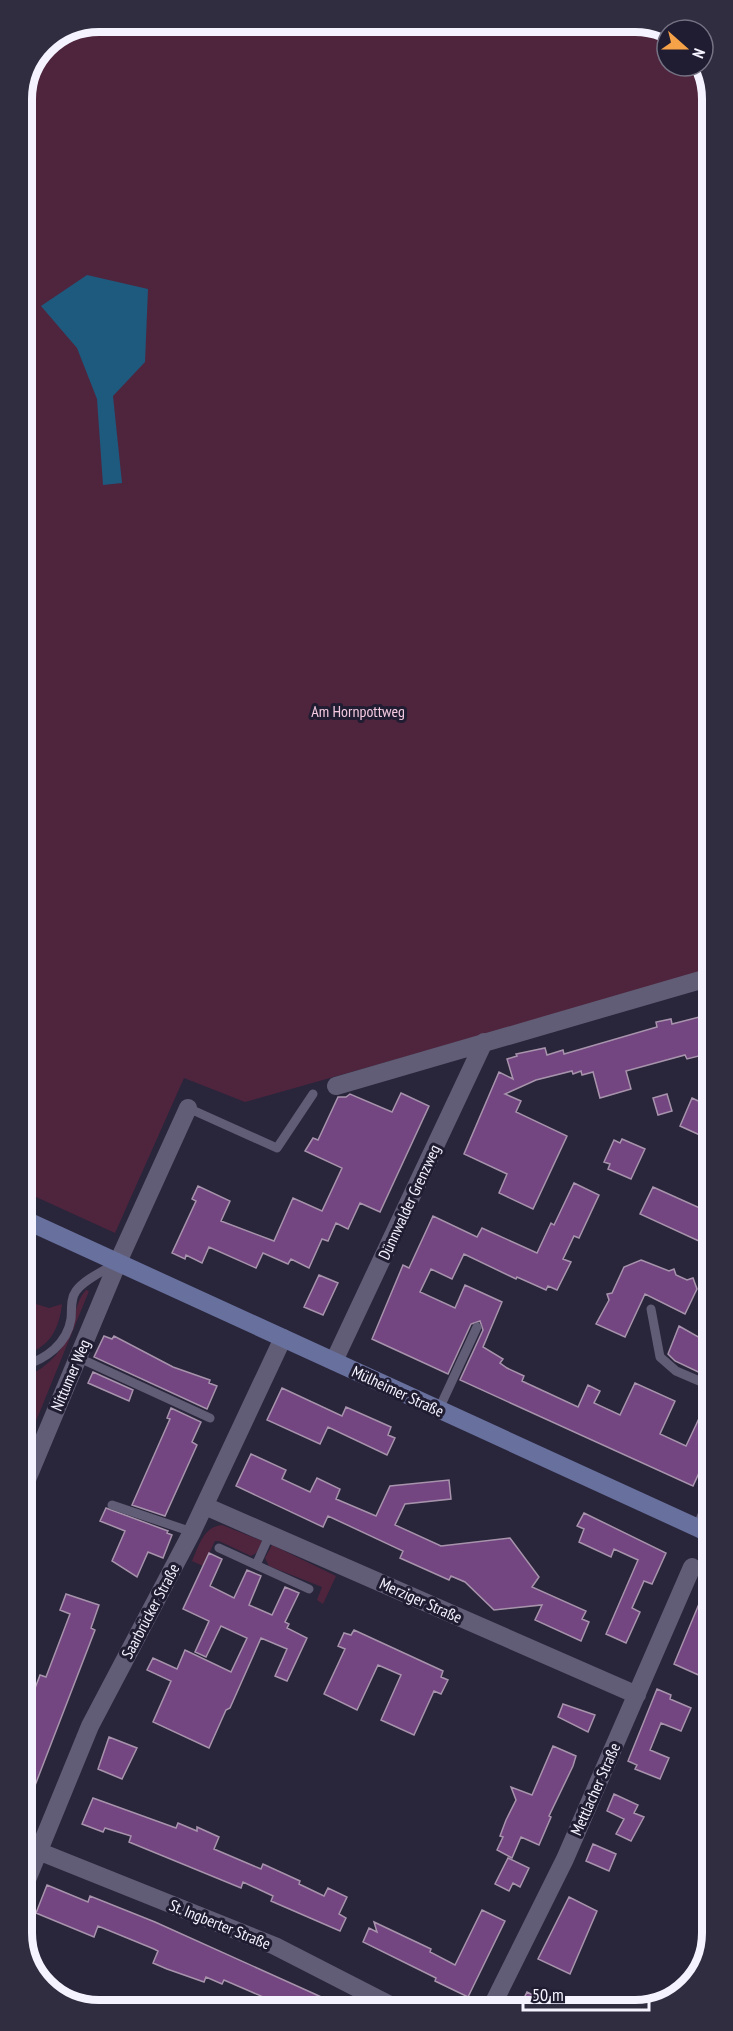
<svg xmlns="http://www.w3.org/2000/svg" width="733" height="2031" font-family="'PT Sans Narrow',sans-serif">
<style>
.green{fill:#4f253e}
.water{fill:#1e597e}
.building{fill:#744681;stroke:#a794ac;stroke-width:1.5}
.lines{fill:none;stroke-linecap:round;stroke-linejoin:round}
.service{stroke:#615d76;stroke-width:9}
.minor{stroke:#615d76;stroke-width:18}
.secondary{stroke:#68709d;stroke-width:18}
.labels{text-anchor:middle;dominant-baseline:central;stroke-width:6;stroke-linejoin:round;paint-order:stroke}
.park-label{font-size:16px;fill:#f4cae0;stroke:#201c31}
.street-label{font-size:16px;fill:#f4f3ff;stroke:#201c31}
.rim{fill:none;stroke:#f4f3ff;stroke-width:8}
</style>
<rect width="100%" height="100%" fill="#29253b"/>
<!-- green -->
<path class="green" d="M99 21H640L667 32V66H702L709 78 711 970 245 1102 184 1078 115 1233 23 1191 21 94 44 43Z
M86 1290 89 1291 23 1453V1378C50 1367 65 1349 73 1321 76 1310 78 1299 86 1290Z
M23 1300 49 1308 62 1304C59 1330 49 1348 23 1355Z
M222 1525 262 1541 258 1552 251 1556 219 1541H215L203 1566 192 1561C199 1546 203 1527 222 1525Z
M272 1545 336 1576 323 1604 317 1600 322 1587 269 1566 265 1558Z"/>
<!-- water -->
<path class="water" d="M87 275 148 289 145 362 113 396 122 483 103 485 97 399 77 348 41 306Z"/>
<!-- building -->
<path class="building" d="M711 1014V1053L687 1059 685 1055 626 1071 631 1089 600 1098 593 1072 582 1075 581 1071 573 1074 572 1071 536 1080 505 1094 521 1101 516 1112 567 1136 533 1209 499 1193 507 1174 464 1154 499 1072 513 1079 507 1059 517 1056 516 1054 545 1048 547 1055 563 1050 564 1054 657 1027 656 1022 671 1019 672 1024Z
M401 1093 429 1106 380 1212 360 1203 348 1229 336 1223 328 1241 322 1239 309 1268 291 1259 288 1264 263 1253 256 1268 209 1247 202 1263 186 1255 185 1259 172 1253 196 1201 192 1199 198 1186 230 1201 221 1221 274 1241 293 1198 322 1211 342 1168 305 1151 313 1138 318 1140 338 1097H346L350 1094 392 1112Z
M667 1094 672 1111 658 1115 653 1098Z
M692 1098 711 1107V1140L680 1126Z
M622 1139 645 1149 631 1179 608 1169 610 1164 604 1162 614 1140 620 1143Z
M574 1183 599 1195 579 1238 574 1236 563 1259 571 1262 557 1290 548 1286 546 1290 517 1277 516 1279 464 1254 452 1279 431 1269 420 1292 455 1308 465 1285 502 1302 483 1347 503 1359 500 1363 507 1368 524 1376 522 1381 578 1407 588 1385 600 1391 594 1403 620 1415 635 1383 675 1401 660 1434 686 1446 711 1393V1431L706 1442 711 1446 702 1474 699 1473 693 1486 460 1380 483 1330 480 1321 471 1324 448 1374 372 1339 403 1265 409 1268 433 1216 477 1237 482 1228 537 1253 551 1223 554 1225Z
M653 1187 711 1213V1239L704 1236 701 1242 640 1214Z
M641 1260 669 1271 674 1269 676 1275 687 1280 693 1278 697 1289 685 1314 645 1294 625 1337 596 1324 609 1300 607 1294 612 1293 624 1267Z
M319 1275 338 1283 323 1315 304 1307Z
M679 1326 700 1338 706 1336 711 1349V1378L675 1361 668 1354Z
M104 1336 112 1339 114 1336 173 1367 210 1380 209 1383 217 1386 207 1409 94 1357Z
M93 1372 133 1390 129 1401 88 1383Z
M282 1388 342 1416 346 1407 391 1427 388 1435 395 1438 387 1455 328 1427 320 1444 267 1420Z
M171 1408 201 1422 192 1442 197 1445 165 1516 132 1505 170 1419 167 1418Z
M251 1454 286 1470 282 1479 310 1492 317 1478 340 1489 336 1499 376 1516 390 1486 449 1480 451 1499 405 1504 395 1525 441 1546 510 1538 539 1577 532 1587 586 1611 582 1619 589 1622 581 1641 535 1620 542 1605 494 1610 465 1582 451 1576 449 1580 400 1558 403 1551 328 1516 323 1527 236 1486Z
M106 1508 168 1531 167 1533 172 1535 163 1558 148 1552 137 1577 112 1561 125 1531 100 1521Z
M584 1513 666 1553 652 1584 644 1581 632 1608 640 1612 626 1643 606 1634 638 1560 614 1549 611 1557 579 1542 584 1529 577 1526Z
M209 1553 222 1559 210 1586 234 1598 247 1570 261 1576 249 1605 272 1615 285 1587 299 1593 285 1622 289 1624 287 1628 307 1638 287 1681 275 1676 287 1649 261 1638 230 1708 226 1710 209 1748 153 1722 171 1681 147 1670 153 1658 177 1669 185 1650 231 1672 247 1638 221 1626 206 1657 195 1652 209 1621 183 1609Z
M711 1575 712 1648V1681L674 1664Z
M66 1594 99 1605 91 1628 95 1630 24 1814 23 1720 40 1675 46 1677 70 1614 60 1610Z
M354 1630 443 1671 441 1677 448 1680 441 1694 434 1691 414 1735 381 1720 401 1675 378 1665 357 1710 324 1694 345 1649 338 1646 344 1633 351 1635Z
M657 1689 671 1695 670 1699 691 1708 681 1731 661 1723 650 1750 669 1758 660 1779 635 1769 637 1765 628 1761Z
M563 1704 595 1715 588 1732 558 1717Z
M109 1737 137 1748 122 1779 98 1769Z
M553 1746 576 1756 573 1766 549 1816 551 1817 539 1845 521 1837 512 1858 497 1850 503 1837 500 1836 506 1820 516 1800 511 1787 532 1795Z
M614 1794 638 1805 634 1813 644 1817 631 1841 616 1834 624 1819 607 1811Z
M93 1798 176 1828 178 1823 197 1831V1827L219 1837 214 1849 261 1869 263 1864 300 1881 299 1884 324 1896 328 1888 347 1897 339 1914 346 1918 340 1931 271 1901 273 1896 243 1882 241 1888 129 1842 131 1836 105 1828 103 1832 82 1824Z
M593 1844 616 1854 609 1871 586 1861Z
M508 1858 529 1868 520 1887 513 1883 509 1891 495 1884Z
M47 1885 88 1902 90 1896 155 1922 348 2009H291L224 1980 222 1984 206 1977 204 1982 167 1969 153 1963 158 1951 154 1949 98 1926 94 1937 36 1913Z
M569 1897 597 1911 570 1974 538 1959Z
M482 1910 505 1921 468 1997 435 1981 436 1978 363 1942 369 1928 377 1932 374 1922 431 1949 430 1952 455 1965Z
M527 1992 557 2008H519Z"/>
<g class="lines">
<!-- service -->
<path class="service" d="M188 1108 277 1148 313 1094
M651 1309 660 1357 676 1371 711 1386
M77 1357 210 1418
M23 1366C46 1359 67 1344 71 1319 72 1310 70 1299 76 1291 84 1280 103 1271 115 1264
M439 1409 477 1327
M112 1505 192 1532
M270 1534 256 1565 309 1589
M219 1548 256 1565"/>
<!-- minor -->
<path class="minor" d="M336 1086 711 977
M334 1361 484 1042
M23 1489 118 1262 188 1108
M205 1506 637 1695
M701 1529 711 1505
M38 1851 275 1946 396 2008
M24 1887 90 1726 192 1532 283 1338
M491 2008 565 1859 692 1567"/>
<!-- secondary -->
<path class="secondary" d="M23 1219 711 1534"/>
</g>
<g class="labels">
<!-- park labels -->
<g class="park-label">
<text x="358" y="711">Am Hornpottweg</text>
</g>
<!-- street labels -->
<g class="street-label">
<text transform="translate(409 1202) rotate(-65)">Dünnwalder Grenzweg</text>
<text transform="translate(70 1375) rotate(-67)">Nittumer Weg</text>
<text transform="translate(398 1391) rotate(25)">Mülheimer Straße</text>
<text transform="translate(421 1600) rotate(24)">Merziger Straße</text>
<text transform="translate(150 1611) rotate(-62)">Saarbrücker Straße</text>
<text transform="translate(595 1789) rotate(-66)">Mettlacher Straße</text>
<text transform="translate(220 1924) rotate(22)">St. Ingberter Straße</text>
</g>
</g>
<!-- crop -->
<path d="M0 0H733V2031H0ZM99 32H635A67 67 0 0 1 702 99V1933A67 67 0 0 1 635 2000H99A67 67 0 0 1 32 1933V99A67 67 0 0 1 99 32Z" fill="#312d41" fill-rule="evenodd"/>
<path class="rim" d="M99 32H635A67 67 0 0 1 702 99V1933A67 67 0 0 1 635 2000H99A67 67 0 0 1 32 1933V99A67 67 0 0 1 99 32Z"/>
<!-- north arrow -->
<g transform="translate(685 48) rotate(111)"><circle r="28" fill="#201c31" stroke="#757283" stroke-width="1.5"/>
<path d="M0-4.5L10 22L0 15L-10 22Z" fill="#f6a248"/>
<text y="-9" font-size="16" font-weight="bold" text-anchor="middle" fill="#f4f3ff">N</text>
</g>
<!-- scale -->
<path d="M523 2001v9h126v-9" fill="none" stroke="#f4f3ff" stroke-width="3"/>
<text x="532" y="2001" font-size="18" fill="#f4f3ff" stroke="#201c31" stroke-width="4.5" paint-order="stroke">50 m</text>
</svg>
